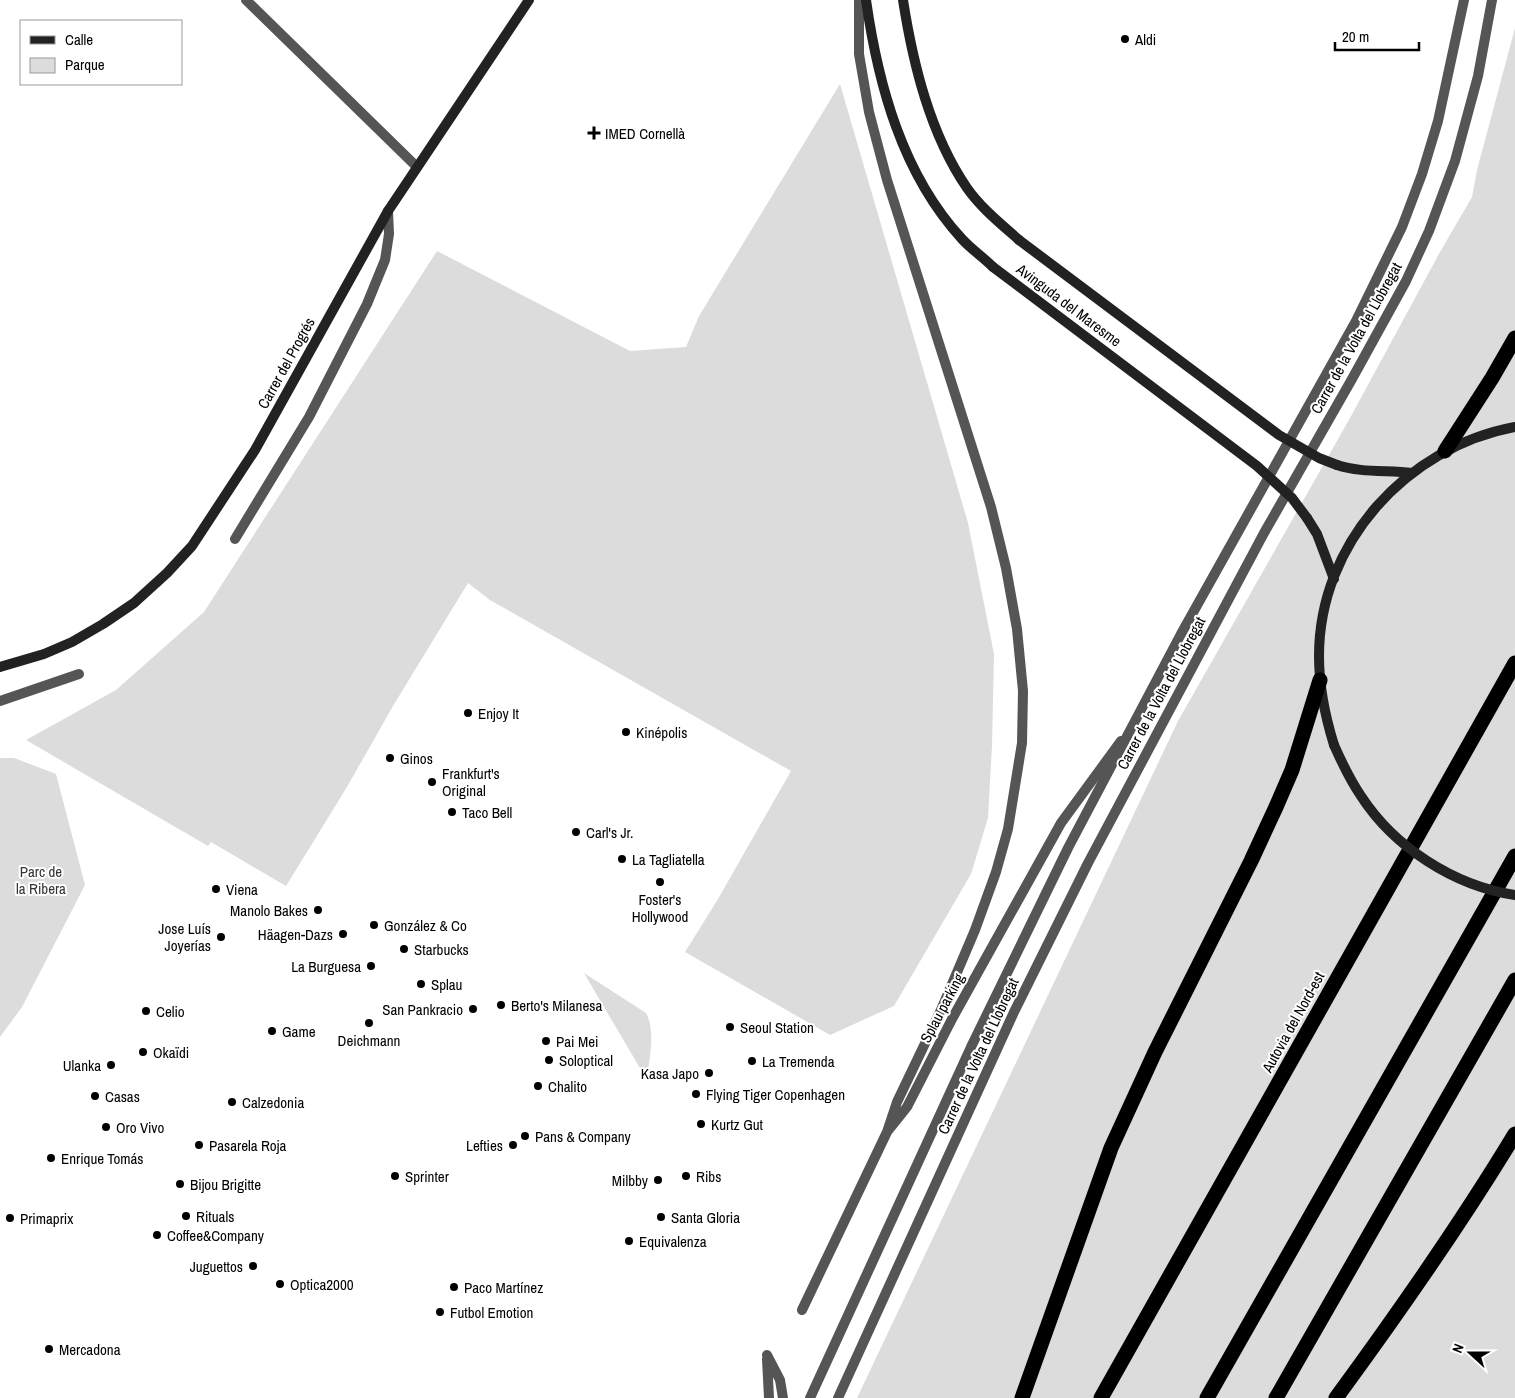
<svg xmlns="http://www.w3.org/2000/svg" width="1515" height="1398" font-family="'Archivo Narrow',sans-serif">
<style>
.green{fill:#dcdcdc}
.lines{fill:none;stroke-linecap:round;stroke-linejoin:round}
.highway-casing{stroke:#dbdbdb;stroke-width:18}
.lane{stroke:#555;stroke-width:10}
.street{stroke:#555;stroke-width:10}
.secondary{stroke:#222;stroke-width:10}
.highway{stroke:#000;stroke-width:15}
.secondary-bridge{stroke:#222;stroke-width:10}
.poi-dot{fill:#000;stroke:#fff;stroke-width:2}
.labels{text-anchor:middle;dominant-baseline:central;stroke-width:4;stroke-linejoin:round;paint-order:stroke}
.poi-label{font-size:15px;fill:#000;stroke:#fff;text-anchor:start}
.street-label{font-size:15px;fill:#000;stroke:#fff}
.park-label{font-size:15px;fill:#333;stroke:#fff}
</style>
<rect width="100%" height="100%" fill="#fff"/>
<!-- green -->
<path class="green" d="M1515 28V1398H857L1178 721 1350 418 1440 252 1472 197 1477 170Z
M840 84 968 523 994 654 992 746 988 818 971 874 894 1006 830 1035 685 952 718 899 791 771 490 600 468 583 393 706 347 787 286 886 211 842 208 846 26 740 116 690 204 612 437 251 630 351 686 347 699 316Z
M0 758H14L56 774 85 885 22 1007 0 1037Z
M584 973 646 1013C656 1031 649 1059 647 1080Z"/>
<g class="lines">
<!-- highway casing -->
<g class="highway-casing">
<path id="highway" d="M1445 451 1492 378 1515 338
M1022 1398 1111 1148 1155 1052 1251 861 1276 807 1292 770 1320 680
M1101 1398 1515 663
M1207 1398 1515 856
M1276 1398 1515 980
M1336 1398C1399 1312 1460 1225 1515 1134"/>
</g>
<!-- lane -->
<path class="lane" d="M246 0 417 167
M859 0V54L869 112 887 180 991 507 1006 568 1017 629 1023 691 1022 743 1008 829 996 872 975 930 941 1010 897 1102 887 1132
M235 539 309 417 367 304 385 260 389 234 388 211
M0 701 79 674
M802 1310 887 1132 907 1107 952 1019 1061 823 1121 741
M767 1355 780 1380 783 1398
M767 1359 769 1398"/>
<!-- street -->
<path class="street" d="M810 1398 971 1047 1068 848 1181 634 1356 321 1402 227 1422 174 1438 121 1464 0
M838 1398 1014 1012 1088 863 1264 533 1352 379 1406 281 1429 231 1455 161 1478 76 1492 0"/>
<!-- secondary -->
<path class="secondary" d="M866 0C878 84 902 174 962 239 971 249 983 257 993 267
M903 0C913 64 930 134 967 188 981 208 1001 224 1019 240
M1337 465C1361 473 1387 470 1412 473
M1307 518 1317 534 1334 579
M0 667 44 654 72 642 103 624 134 603 167 573 192 546 255 450 388 211 529 0
M1334 745C1325 716 1319 687 1319 656 1319 543 1407 447 1515 427"/>
<!-- highway -->
<use href="#highway" class="highway"/>
<!-- secondary-bridge -->
<path class="secondary-bridge" d="M1019 240 1279 435 1319 458 1337 465
M993 267 1257 466 1292 498 1307 518
M1334 745C1342 763 1350 780 1361 796 1394 847 1454 886 1515 895"/>
</g>
<!-- markers -->
<g class="poi-dot">
<circle cx="1125" cy="39" r="5"/>
<path d="M591.5 125.5h5v5h5v5h-5v5h-5v-5h-5v-5h5z"/>
<circle cx="468" cy="713" r="5"/>
<circle cx="626" cy="732" r="5"/>
<circle cx="390" cy="758" r="5"/>
<circle cx="432" cy="782" r="5"/>
<circle cx="452" cy="812" r="5"/>
<circle cx="576" cy="832" r="5"/>
<circle cx="622" cy="859" r="5"/>
<circle cx="660" cy="882" r="5"/>
<circle cx="216" cy="889" r="5"/>
<circle cx="318" cy="910" r="5"/>
<circle cx="374" cy="925" r="5"/>
<circle cx="343" cy="934" r="5"/>
<circle cx="221" cy="937" r="5"/>
<circle cx="404" cy="949" r="5"/>
<circle cx="371" cy="966" r="5"/>
<circle cx="421" cy="984" r="5"/>
<circle cx="501" cy="1005" r="5"/>
<circle cx="473" cy="1009" r="5"/>
<circle cx="146" cy="1011" r="5"/>
<circle cx="369" cy="1023" r="5"/>
<circle cx="730" cy="1027" r="5"/>
<circle cx="272" cy="1031" r="5"/>
<circle cx="546" cy="1041" r="5"/>
<circle cx="143" cy="1052" r="5"/>
<circle cx="549" cy="1060" r="5"/>
<circle cx="752" cy="1061" r="5"/>
<circle cx="111" cy="1065" r="5"/>
<circle cx="709" cy="1073" r="5"/>
<circle cx="538" cy="1086" r="5"/>
<circle cx="696" cy="1094" r="5"/>
<circle cx="95" cy="1096" r="5"/>
<circle cx="232" cy="1102" r="5"/>
<circle cx="701" cy="1124" r="5"/>
<circle cx="106" cy="1127" r="5"/>
<circle cx="525" cy="1136" r="5"/>
<circle cx="199" cy="1145" r="5"/>
<circle cx="513" cy="1145" r="5"/>
<circle cx="51" cy="1158" r="5"/>
<circle cx="395" cy="1176" r="5"/>
<circle cx="686" cy="1176" r="5"/>
<circle cx="658" cy="1180" r="5"/>
<circle cx="180" cy="1184" r="5"/>
<circle cx="186" cy="1216" r="5"/>
<circle cx="661" cy="1217" r="5"/>
<circle cx="10" cy="1218" r="5"/>
<circle cx="157" cy="1235" r="5"/>
<circle cx="629" cy="1241" r="5"/>
<circle cx="253" cy="1266" r="5"/>
<circle cx="280" cy="1284" r="5"/>
<circle cx="454" cy="1287" r="5"/>
<circle cx="440" cy="1312" r="5"/>
<circle cx="49" cy="1349" r="5"/>
</g>
<g class="labels">
<!-- poi labels -->
<g class="poi-label">
<text x="1135" y="39">Aldi</text>
<text x="605" y="133">IMED Cornellà</text>
<text x="478" y="713">Enjoy It</text>
<text x="636" y="732">Kinépolis</text>
<text x="400" y="758">Ginos</text>
<text x="442" y="773">Frankfurt's<tspan x="442" dy="17">Original</tspan></text>
<text x="462" y="812">Taco Bell</text>
<text x="586" y="832">Carl's Jr.</text>
<text x="632" y="859">La Tagliatella</text>
<text x="226" y="889">Viena</text>
<text x="660" y="899" text-anchor="middle">Foster's<tspan x="660" dy="17">Hollywood</tspan></text>
<text x="308" y="910" text-anchor="end">Manolo Bakes</text>
<text x="384" y="925">González &amp; Co</text>
<text x="211" y="928" text-anchor="end">Jose Luís<tspan x="211" dy="17">Joyerías</tspan></text>
<text x="333" y="934" text-anchor="end">Häagen-Dazs</text>
<text x="414" y="949">Starbucks</text>
<text x="361" y="966" text-anchor="end">La Burguesa</text>
<text x="431" y="984">Splau</text>
<text x="511" y="1005">Berto's Milanesa</text>
<text x="463" y="1009" text-anchor="end">San Pankracio</text>
<text x="156" y="1011">Celio</text>
<text x="740" y="1027">Seoul Station</text>
<text x="282" y="1031">Game</text>
<text x="369" y="1040" text-anchor="middle">Deichmann</text>
<text x="556" y="1041">Pai Mei</text>
<text x="153" y="1052">Okaïdi</text>
<text x="559" y="1060">Soloptical</text>
<text x="762" y="1061">La Tremenda</text>
<text x="101" y="1065" text-anchor="end">Ulanka</text>
<text x="699" y="1073" text-anchor="end">Kasa Japo</text>
<text x="548" y="1086">Chalito</text>
<text x="706" y="1094">Flying Tiger Copenhagen</text>
<text x="105" y="1096">Casas</text>
<text x="242" y="1102">Calzedonia</text>
<text x="711" y="1124">Kurtz Gut</text>
<text x="116" y="1127">Oro Vivo</text>
<text x="535" y="1136">Pans &amp; Company</text>
<text x="209" y="1145">Pasarela Roja</text>
<text x="503" y="1145" text-anchor="end">Lefties</text>
<text x="61" y="1158">Enrique Tomás</text>
<text x="405" y="1176">Sprinter</text>
<text x="696" y="1176">Ribs</text>
<text x="648" y="1180" text-anchor="end">Milbby</text>
<text x="190" y="1184">Bijou Brigitte</text>
<text x="196" y="1216">Rituals</text>
<text x="671" y="1217">Santa Gloria</text>
<text x="20" y="1218">Primaprix</text>
<text x="167" y="1235">Coffee&amp;Company</text>
<text x="639" y="1241">Equivalenza</text>
<text x="243" y="1266" text-anchor="end">Juguettos</text>
<text x="290" y="1284">Optica2000</text>
<text x="464" y="1287">Paco Martínez</text>
<text x="450" y="1312">Futbol Emotion</text>
<text x="59" y="1349">Mercadona</text>
</g>
<!-- street labels -->
<g class="street-label">
<text transform="translate(1069 305) rotate(37)">Avinguda del Maresme</text>
<text transform="translate(1356 338) rotate(-61)">Carrer de la Volta del Llobregat</text>
<text transform="translate(286 363) rotate(-61)">Carrer del Progrés</text>
<text transform="translate(1161 693) rotate(-62)">Carrer de la Volta del Llobregat</text>
<text transform="translate(942 1008) rotate(-62)">Splau parking</text>
<text transform="translate(1293 1022) rotate(-61)">Autovia del Nord-est</text>
<text transform="translate(978 1056) rotate(-65)">Carrer de la Volta del Llobregat</text>
</g>
<!-- park labels -->
<g class="park-label">
<text x="41" y="871">Parc de<tspan x="41" dy="17">la Ribera</tspan></text>
</g>
</g>
<!-- legend -->
<rect x="20" y="20" width="162" height="65" fill="#ffffff" stroke="#999999"/>
<rect x="30" y="36" width="25" height="8" fill="#222222" stroke="#999999"/>
<text x="65" y="45" font-size="15" fill="#000000">Calle</text>
<rect x="30" y="58" width="25" height="15" fill="#dcdcdc" stroke="#999999"/>
<text x="65" y="70" font-size="15" fill="#000000">Parque</text>
<!-- north arrow -->
<g transform="translate(1470 1353) rotate(291)" stroke="#ffffff" stroke-width="4" paint-order="stroke">
<path d="M0-4L9 19L0 12L-9 19Z" fill="#000000"/>
<text y="-8" font-size="14" font-weight="bold" text-anchor="middle" fill="#000000">N</text>
</g>
<!-- scale -->
<path d="M1335 42v8h84v-8" fill="none" stroke="#000000" stroke-width="2.5"/>
<text x="1342" y="42" font-size="15" fill="#000000" stroke="#ffffff" stroke-width="4" paint-order="stroke">20 m</text>
</svg>
